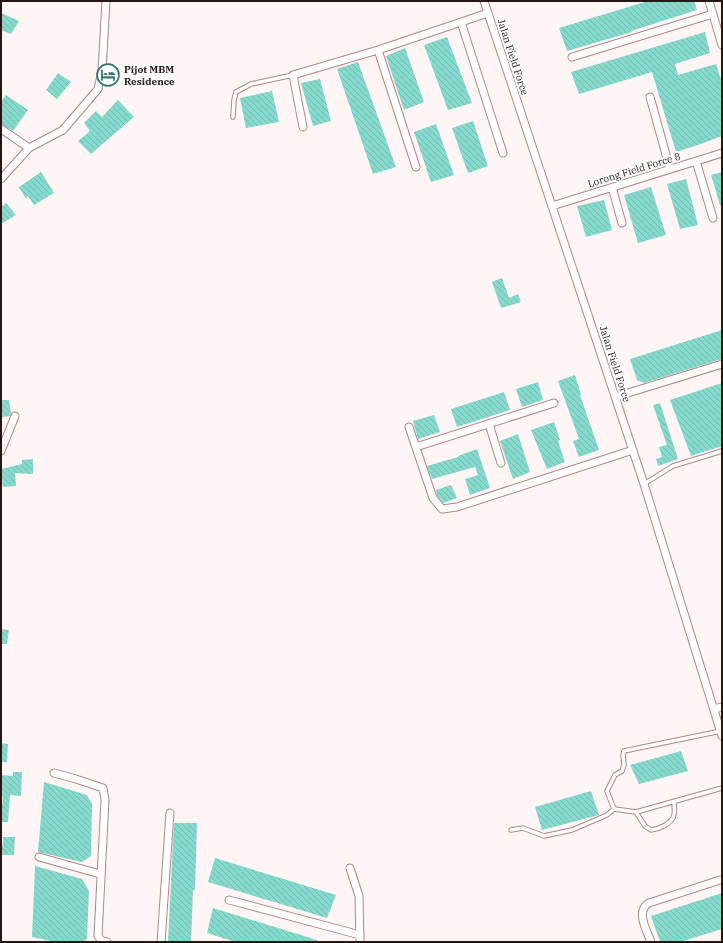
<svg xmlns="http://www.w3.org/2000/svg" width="723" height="943" font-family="'IBM Plex Serif',serif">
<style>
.building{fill:url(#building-back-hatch)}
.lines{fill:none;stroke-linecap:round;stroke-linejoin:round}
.lane-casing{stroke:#af8883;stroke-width:5.5}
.street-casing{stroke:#af8883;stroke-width:9}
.lane{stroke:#fff;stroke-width:3.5}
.street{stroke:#fff;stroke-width:7}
.labels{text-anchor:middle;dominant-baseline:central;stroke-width:4;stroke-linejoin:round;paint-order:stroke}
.street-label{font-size:10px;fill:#251614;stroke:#fff}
.poi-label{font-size:10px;font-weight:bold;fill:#251614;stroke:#fff;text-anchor:start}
</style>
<defs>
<pattern id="building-back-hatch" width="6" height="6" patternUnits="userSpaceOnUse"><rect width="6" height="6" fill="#86dacd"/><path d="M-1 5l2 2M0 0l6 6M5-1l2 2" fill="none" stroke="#74baaf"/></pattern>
</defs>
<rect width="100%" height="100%" fill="#fef5f4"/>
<!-- building -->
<path class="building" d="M648 1H694L697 10 631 31 632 32 567 51 559 28Z
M1 13 19 21 11 34 1 30Z
M705 32 710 53 675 64 678 75 716 64 722 82V136L701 144 676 152 652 72 579 94 571 72Z
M447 37 472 103 448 110 424 45Z
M405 48 424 102 404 110 386 56Z
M358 62 396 167 373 174 337 69Z
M58 73 71 82 57 99 46 90Z
M320 79 331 121 313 126 301 83Z
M272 91 279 122 246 128 240 98Z
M6 95 28 110 13 131 1 124V102Z
M118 100 134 117 91 154 78 141 90 131 84 123 96 111 102 117Z
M473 121 488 166 468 173 452 128Z
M436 124 454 175 431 182 414 132Z
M41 172 54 193 34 205 28 196 26 199 19 187Z
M722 172V205H720L711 175Z
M686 179 698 225 680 229 667 184Z
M651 187 666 235 638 243 624 195Z
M604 200 612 230 586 237 577 206Z
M6 203 16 215 1 224V207Z
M502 278 509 298 518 294 521 302 501 308 492 282Z
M722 330V359L644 383 637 380 630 359Z
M575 375 581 394 580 395 599 450 579 457 573 441 579 439 558 381Z
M538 382 543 400 522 407 516 389Z
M722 383V446L691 456 670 400Z
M504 392 510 410 457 427 451 409Z
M1 400H9L11 414 10 416 2 417Z
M660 403 678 459 658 466 656 459 662 457 659 447 667 445 653 405Z
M434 415 440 432 418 439 413 421Z
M554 422 560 440 558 441 565 462 547 469 531 430Z
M518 434 530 472 513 479 500 441Z
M477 449 490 488 470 495 465 479 478 475 475 467 432 479 427 466 458 457V456Z
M33 459V474L15 473 16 486 3 487 1 469 22 464V460Z
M451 485 457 498 443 503 437 496 436 490Z
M1 629 9 630 7 644H1Z
M1 743 8 744 7 762H1Z
M681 751 688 771 639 784 630 765Z
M13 772H22L21 796 10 795 8 822H1V804L3 803 1 775 13 776Z
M44 782 87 795 92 804 91 856 82 862 38 852Z
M591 791 599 815 542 830 535 807Z
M174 823H197L195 890H193L191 942H168Z
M3 837H15L14 855H1V846L3 845Z
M215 858 336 895 327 918 208 882Z
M35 866 82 879 89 891 87 939 83 942H55L32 937Z
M722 893V929L680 942H660L651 916Z
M213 908 317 940V942H235L207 933Z"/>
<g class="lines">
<!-- lane casing -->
<g class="lane-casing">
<path id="lane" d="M233 117 234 100 236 92 251 84 293 75
M644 484 673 466 722 451
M614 809 607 791 615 775 622 771 624 765 623 755 624 751 721 731
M636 812 645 826 651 830C659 829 672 824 674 815 675 811 674 805 674 802
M511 830 523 828 544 836 572 830 607 815 614 809 636 812 722 788"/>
</g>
<!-- street casing -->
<g class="street-casing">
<path id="street" d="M484 1 644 484 722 736
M709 1 722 45
M461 22 503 153
M378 50 416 167
M572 57 713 14
M650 97 670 169
M303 127 293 75 378 50 488 13
M1 129 29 148
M696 161 713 218
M1 179 29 148 63 130 98 89 102 71 106 1
M612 187 622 223
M552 206 722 153
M615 397 722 364
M489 424 501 463
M409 427 433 498 442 509 457 507 633 450
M416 447 554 403
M1 451 15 416
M714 709 722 707
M54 773 76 779 103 788 105 800 98 936 102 941 107 942
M39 857 100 874
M350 868 359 896 360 942
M229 900 360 935
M161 942 170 813
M651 942C647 931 635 911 649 903L720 880"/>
</g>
<!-- lane -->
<use href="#lane" class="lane"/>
<!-- street -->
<use href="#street" class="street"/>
</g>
<!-- icons -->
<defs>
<g id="hotel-ring" transform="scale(1.15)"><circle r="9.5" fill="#fff" stroke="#31776d" stroke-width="1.5"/><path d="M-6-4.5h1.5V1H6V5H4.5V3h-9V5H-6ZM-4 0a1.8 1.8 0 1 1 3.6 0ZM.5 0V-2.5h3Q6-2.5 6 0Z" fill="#31776d"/></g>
</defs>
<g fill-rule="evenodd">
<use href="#hotel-ring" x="108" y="75"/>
</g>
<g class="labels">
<!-- street labels -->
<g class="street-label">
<text transform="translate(513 57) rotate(72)">Jalan Field Force</text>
<text transform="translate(634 170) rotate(-17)">Lorong Field Force 8</text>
<text transform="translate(615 364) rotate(72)">Jalan Field Force</text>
</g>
<!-- poi labels -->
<g class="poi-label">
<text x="124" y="69">Pijot MBM<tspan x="124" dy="12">Residence</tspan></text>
</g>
</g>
<!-- border -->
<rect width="723" height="943" fill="none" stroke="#251614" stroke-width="4"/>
</svg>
